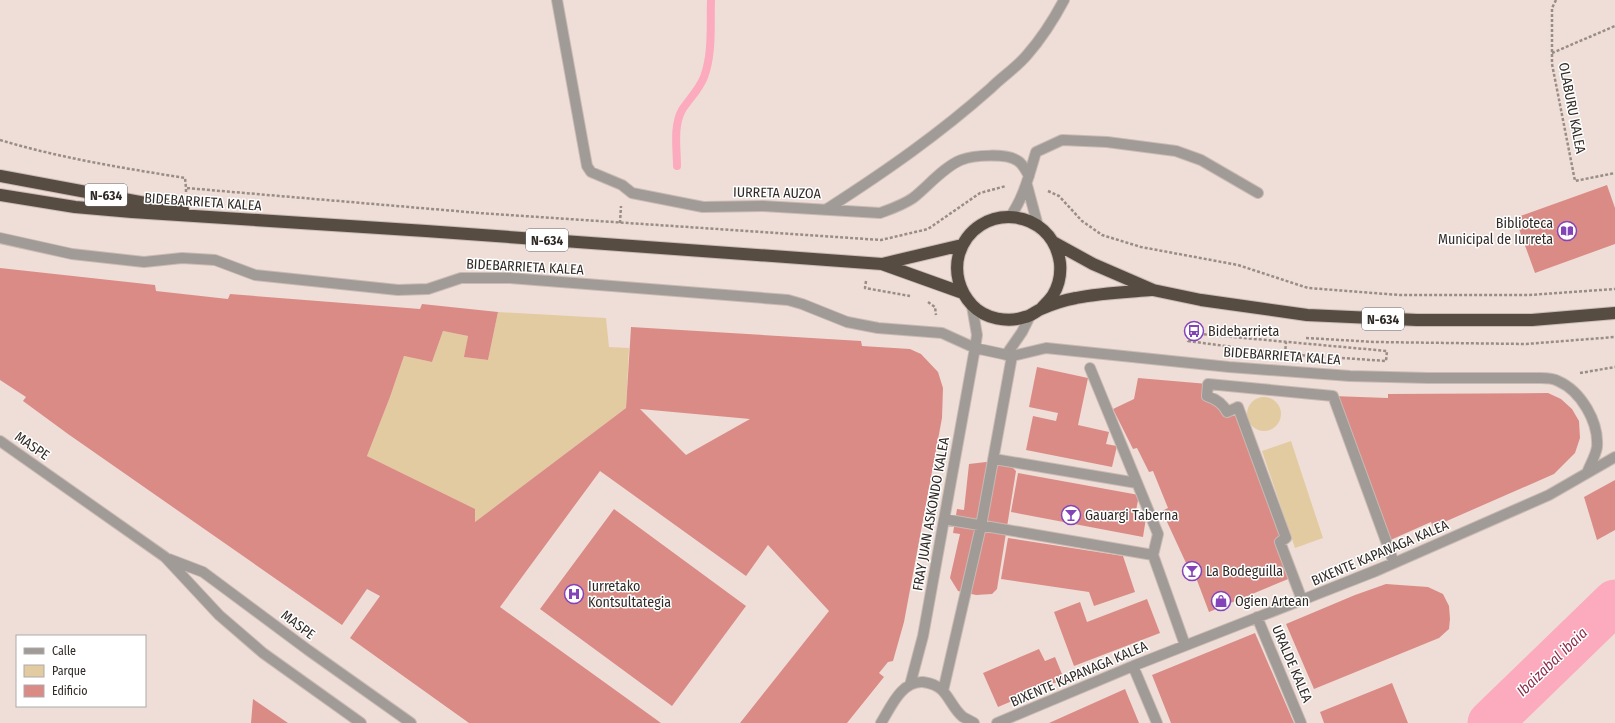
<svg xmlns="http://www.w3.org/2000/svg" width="1615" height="723" font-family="'Fira Sans Condensed',sans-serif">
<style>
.green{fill:#e3cba1}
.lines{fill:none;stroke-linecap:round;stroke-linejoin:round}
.stream{stroke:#fcaabd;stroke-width:8}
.river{stroke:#fcaabd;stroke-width:45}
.building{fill:#db8b86;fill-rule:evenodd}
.minor-casing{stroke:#c9bab4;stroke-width:12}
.highway-casing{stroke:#c9bab4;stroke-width:14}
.path{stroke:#998d87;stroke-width:2.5;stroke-dasharray:3 2;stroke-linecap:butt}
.minor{stroke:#a09b96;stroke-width:10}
.highway{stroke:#564c42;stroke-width:12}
.labels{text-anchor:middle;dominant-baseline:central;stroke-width:3;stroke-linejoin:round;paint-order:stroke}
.shield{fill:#fff;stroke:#6f6b68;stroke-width:1}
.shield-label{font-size:13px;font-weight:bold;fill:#312b28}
.street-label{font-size:14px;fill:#312b28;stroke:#fff}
.poi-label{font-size:14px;fill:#312b28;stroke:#fff;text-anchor:start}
.water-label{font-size:15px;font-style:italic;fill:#8b2e4b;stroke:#fff}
</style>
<rect width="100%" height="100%" fill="#efded7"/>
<!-- green -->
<path class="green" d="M498 312 606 318 609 347 629 348 626 408 475 522 474 509 367 456 390 397 404 356 432 362 443 331 468 336 465 357 488 360Z
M1247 414a17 17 0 1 1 34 0a17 17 0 1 1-34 0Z
M1291 441 1323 538 1295 548 1262 451Z"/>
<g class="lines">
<!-- stream -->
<path class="stream" d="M677 166C677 149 673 126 682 110 689 99 699 90 704 77 713 53 710 25 711 0"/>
<!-- river -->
<path class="river" d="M1490 723 1615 602"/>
</g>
<!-- building -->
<path class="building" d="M1607 185 1615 208V244L1535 273 1515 218Z
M0 268 155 285 156 291 228 299 230 294 420 309 422 304 498 312 488 360 464 357 468 336 443 331 432 362 404 356 390 397 367 456 475 509V522L626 408 631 327 861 341 862 346 910 349 921 354 938 372 943 388 942 418 904 622 893 661 888 662 879 673 884 677 847 723H740L829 611 768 545 746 576 600 471 500 607 661 723H469L350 638 380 596 367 589 342 625 68 434 23 401 26 397 0 380ZM640 409 750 419 686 455Z
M1037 367 1088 378 1078 425 1109 432 1106 444 1117 446 1112 467 1026 450 1033 416 1056 421 1058 413 1029 407Z
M1138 378 1208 384 1207 396 1224 406 1238 407 1286 538 1280 542 1293 577 1209 612 1195 575 1192 576 1162 511 1168 508 1153 471 1149 472 1137 448 1133 449 1113 409 1134 399Z
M1548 393 1561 399 1572 409 1579 421 1580 438 1575 453 1554 474 1433 527 1431 522 1386 542 1333 396 1388 398V394Z
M986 462H1000L1012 467 1016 471 997 589 992 594 976 595 958 591 950 578 960 534 953 533 957 509 964 510 969 464Z
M1018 473 1139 495 1135 516 1146 518 1143 537 1011 512Z
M1615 480V530L1597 540 1584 497Z
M614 509 746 606 672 706 540 609Z
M1008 538 1123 556 1135 592 1094 606 1089 592 1001 579Z
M1386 584 1428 587 1443 594 1449 606 1450 619 1449 629 1439 638 1314 689 1286 624 1355 595Z
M1147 599 1160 633 1074 666 1054 612 1080 602 1087 622Z
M1255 633 1294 723H1171L1152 675Z
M1039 649 1045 661 1055 657 1064 679 998 707 983 673Z
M1392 683 1408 723H1324L1320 712Z
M1125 689 1139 723H1049Z
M253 699 288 723H251Z"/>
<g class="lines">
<!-- minor casing -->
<g class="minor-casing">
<path id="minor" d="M557 0 587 166 591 172 622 185 632 193 703 207 763 206 880 213C891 209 903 205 913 198 927 187 945 166 961 160 974 155 1007 153 1018 161 1023 164 1026 171 1029 176
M1027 185 1038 226
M827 209C886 171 938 135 991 88 1002 77 1017 67 1027 55 1041 39 1054 19 1064 0
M1010 217C1024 197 1029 175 1036 152L1062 140 1107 142 1176 151 1201 160 1258 193
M0 238 72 254 144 262 182 258 215 260 255 275 398 290 428 289 461 278H510L788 300 802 304 847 322 878 328 942 333 975 348 1012 356 1046 348 1229 367 1350 376 1428 378H1540C1546 378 1553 378 1558 381 1581 391 1599 422 1597 447 1596 455 1590 465 1587 473
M1006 355 1022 332 1031 314
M1090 368 1158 534 1153 555
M1208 384 1333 396 1394 563 1302 600 1280 542 1286 538 1238 407 1227 412C1223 403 1216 399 1207 396Z
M0 441 165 557 219 615 263 653 361 723
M994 459 1137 483
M944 519 1153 555 1185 645
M169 559 203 572 308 650 411 723
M1257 617 1301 723
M1133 666 1157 723
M910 685 923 636 975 348 977 335 972 306
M943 691 981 526 1012 356
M881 723C891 707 901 681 923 682 930 683 937 685 942 690 950 698 954 710 963 717 967 719 971 721 974 723
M997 723 1133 666 1376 571 1549 495 1615 457"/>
</g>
<!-- highway casing -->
<g class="highway-casing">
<path id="highway" d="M0 176 183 210
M0 195 75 207 132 212 426 231 882 264 963 293
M1053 242 1093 264 1153 290 1201 300 1307 315 1417 320H1532L1615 313
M882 264 962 245
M1041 309C1045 304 1050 300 1053 295 1059 285 1061 273 1060 263 1052 206 976 201 959 254 954 272 959 291 972 305 985 319 1008 323 1025 317 1031 316 1036 311 1041 309 1052 304 1065 300 1076 298 1100 293 1126 292 1151 290"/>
</g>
<!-- path -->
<path class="path" d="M1556 0 1552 8V64L1575 181 1615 173
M1552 53 1615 26
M0 140C60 158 123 168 185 178L186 188
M1048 191 1059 196 1082 221 1102 235 1141 247 1238 265 1308 288 1400 295H1529L1615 289
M186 192V188L479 213 881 240 928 229 980 193 1006 186
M620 223 621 206
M866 281 865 288 910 296
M928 302 935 307 936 315
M1189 333 1387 351 1386 361 1285 354 1188 341Z
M1306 338 1375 342 1526 344 1615 337
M1285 354 1286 342
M1580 373 1615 367"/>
<!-- minor -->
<use href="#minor" class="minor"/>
<!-- highway -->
<use href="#highway" class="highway"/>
</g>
<!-- icons -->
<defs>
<g id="library-ring" transform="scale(1)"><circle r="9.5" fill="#fff" stroke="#8444b9" stroke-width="1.5"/><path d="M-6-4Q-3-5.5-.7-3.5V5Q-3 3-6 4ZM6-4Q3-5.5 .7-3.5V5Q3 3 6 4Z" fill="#8444b9"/></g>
<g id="bus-ring" transform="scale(1)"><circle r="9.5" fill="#fff" stroke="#8444b9" stroke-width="1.5"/><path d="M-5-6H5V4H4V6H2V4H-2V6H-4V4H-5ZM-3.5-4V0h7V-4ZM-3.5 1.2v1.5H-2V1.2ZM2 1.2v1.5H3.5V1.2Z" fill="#8444b9"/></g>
<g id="bar-ring" transform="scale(1)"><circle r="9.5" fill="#fff" stroke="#8444b9" stroke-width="1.5"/><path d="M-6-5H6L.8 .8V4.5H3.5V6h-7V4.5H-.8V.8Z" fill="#8444b9"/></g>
<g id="hospital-ring" transform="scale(1)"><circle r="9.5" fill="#fff" stroke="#8444b9" stroke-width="1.5"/><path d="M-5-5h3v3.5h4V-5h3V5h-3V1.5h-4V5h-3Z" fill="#8444b9"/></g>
<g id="shop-ring" transform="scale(1)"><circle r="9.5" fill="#fff" stroke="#8444b9" stroke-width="1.5"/><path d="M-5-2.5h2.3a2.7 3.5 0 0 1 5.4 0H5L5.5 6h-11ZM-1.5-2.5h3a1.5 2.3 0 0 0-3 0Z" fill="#8444b9"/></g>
</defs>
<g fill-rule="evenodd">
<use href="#library-ring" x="1567" y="231"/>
<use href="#bus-ring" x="1194" y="331"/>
<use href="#bar-ring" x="1071" y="515"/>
<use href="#bar-ring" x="1192" y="571"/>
<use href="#hospital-ring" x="574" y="594"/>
<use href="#shop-ring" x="1221" y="601"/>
</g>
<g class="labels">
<!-- shield labels -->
<g class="shield">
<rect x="85" y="184" width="42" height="22" rx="3"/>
<rect x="526" y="229" width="42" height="22" rx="3"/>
<rect x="1362" y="308" width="42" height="22" rx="3"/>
</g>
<g class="shield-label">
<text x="106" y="195">N-634</text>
<text x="547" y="240">N-634</text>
<text x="1383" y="319">N-634</text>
</g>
<!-- street labels -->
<g class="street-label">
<text transform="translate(1572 108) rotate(79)">OLABURU KALEA</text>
<text transform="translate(777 193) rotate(1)">IURRETA AUZOA</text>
<text transform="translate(203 202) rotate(4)">BIDEBARRIETA KALEA</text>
<text transform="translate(525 267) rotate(3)">BIDEBARRIETA KALEA</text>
<text transform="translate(1282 356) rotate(4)">BIDEBARRIETA KALEA</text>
<text transform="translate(32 446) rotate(35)">MASPE</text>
<text transform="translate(931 514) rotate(-80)">FRAY JUAN ASKONDO KALEA</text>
<text transform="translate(1380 553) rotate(-23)">BIXENTE KAPANAGA KALEA</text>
<text transform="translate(298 625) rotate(37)">MASPE</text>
<text transform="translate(1292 664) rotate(67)">URALDE KALEA</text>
<text transform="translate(1079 674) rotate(-23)">BIXENTE KAPANAGA KALEA</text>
</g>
<!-- poi labels -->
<g class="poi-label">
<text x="1553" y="223" text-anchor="end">Biblioteca<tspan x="1553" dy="16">Municipal de Iurreta</tspan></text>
<text x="1208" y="331">Bidebarrieta</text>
<text x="1085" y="515">Gauargi Taberna</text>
<text x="1206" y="571">La Bodeguilla</text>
<text x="588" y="586">Iurretako<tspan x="588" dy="16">Kontsultategia</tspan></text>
<text x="1235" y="601">Ogien Artean</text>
</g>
<!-- water labels -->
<g class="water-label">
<text transform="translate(1552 662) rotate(-44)">Ibaizabal ibaia</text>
</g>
</g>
<!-- legend -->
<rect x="16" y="635" width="130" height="72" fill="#ffffff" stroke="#adaaa9"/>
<rect x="24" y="648" width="20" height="6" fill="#a09b96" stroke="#adaaa9"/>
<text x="52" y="655" font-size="12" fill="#312b28">Calle</text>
<rect x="24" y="665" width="20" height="12" fill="#e3cba1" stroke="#adaaa9"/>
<text x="52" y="675" font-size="12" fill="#312b28">Parque</text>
<rect x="24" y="685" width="20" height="12" fill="#db8b86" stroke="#adaaa9"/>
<text x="52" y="695" font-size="12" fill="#312b28">Edificio</text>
</svg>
